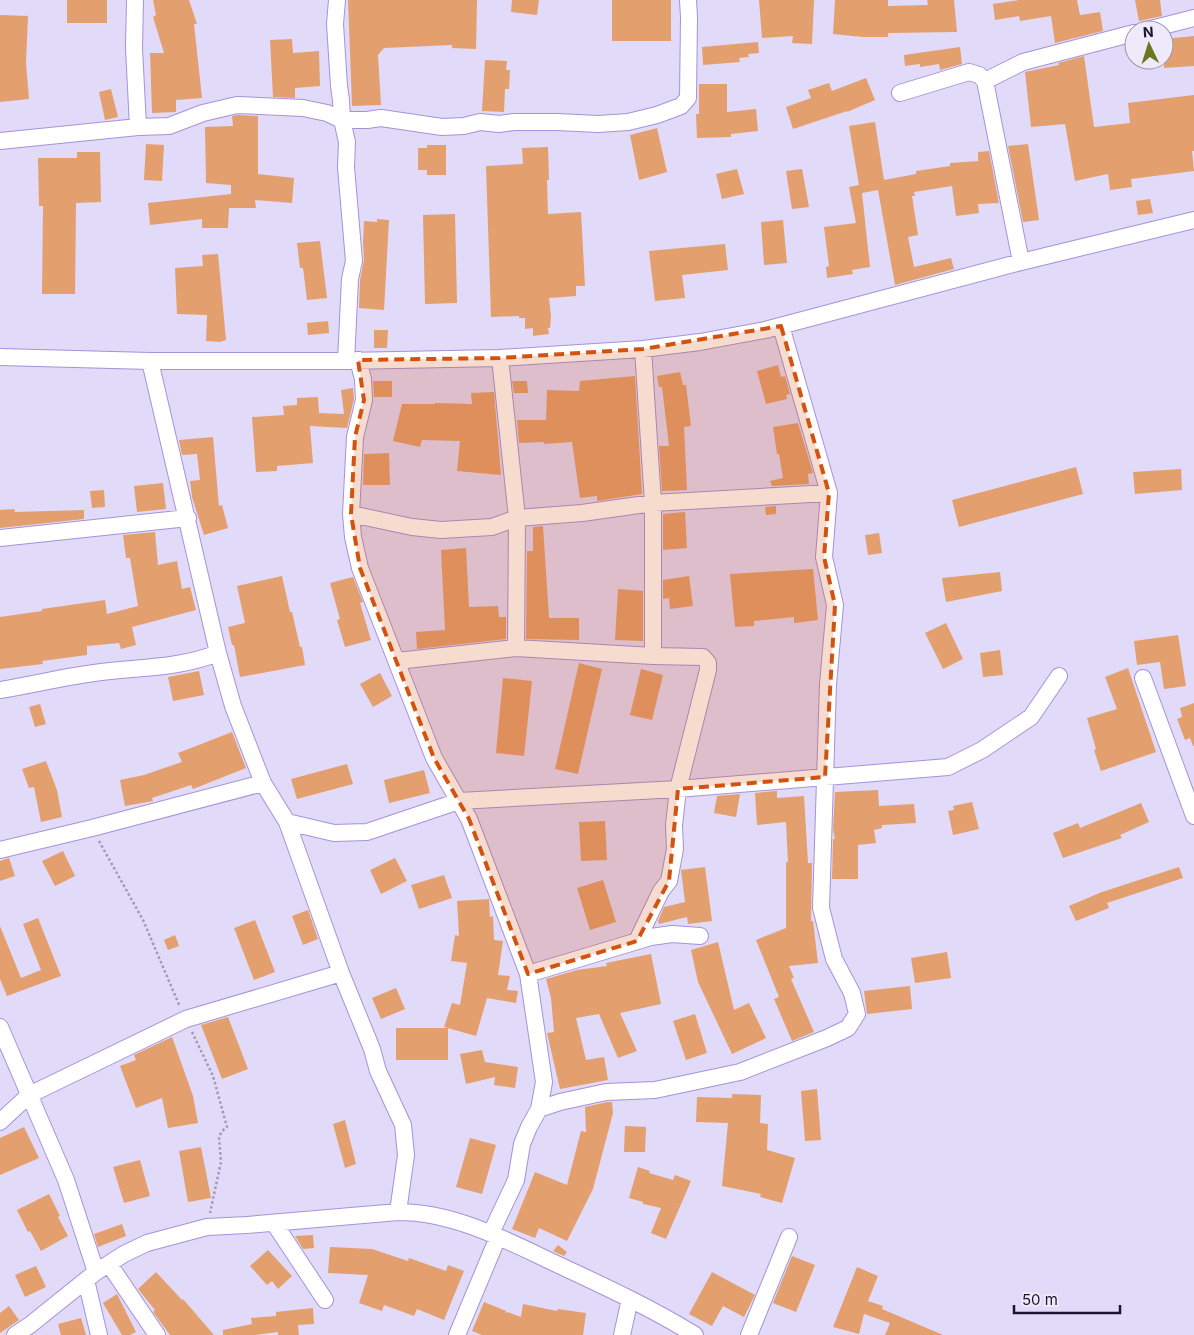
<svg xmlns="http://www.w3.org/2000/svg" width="1194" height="1335" font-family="Inter,sans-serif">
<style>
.building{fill:#e39f6e}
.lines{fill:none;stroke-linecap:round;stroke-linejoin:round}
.minor-casing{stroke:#a692d9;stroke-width:18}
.path{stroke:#a199b7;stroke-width:2.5;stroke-dasharray:2.5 2.5;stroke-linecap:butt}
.minor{stroke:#fff;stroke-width:16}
.marked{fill:#d45210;fill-opacity:0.2;stroke:#d45210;stroke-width:4;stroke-dasharray:10 6;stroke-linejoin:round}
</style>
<rect width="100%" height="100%" fill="#e2daf9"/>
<!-- building -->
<path class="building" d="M67 0H107V23H67Z
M153 0H189L197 24H194L202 98 176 100V112L152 113 150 53H164L153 17 156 15Z
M348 0H477L476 49 452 48V45L384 48 378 55 381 105 352 106Z
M512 0H539L537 15 511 12Z
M612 0H671V41H612Z
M759 0H814L812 44 792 43 793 36 762 38Z
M835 0H888V6L928 5 927 0H954L957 32 888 33V37H863L833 34Z
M1019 0H1077L1080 15 1100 12 1103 31 1055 43 1051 16 1020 21 1019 16 995 20 993 4Z
M1135 0H1160L1162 16 1139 21Z
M0 15 28 16 26 63 29 99 0 102Z
M1194 36V66L1164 68V39Z
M292 39 293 53 319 51 320 86 295 88V98L273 97 270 40Z
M758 42 759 53 748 54 749 57 739 58 740 62 703 65 702 47Z
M960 47 962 64 940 70 939 64 920 67V64L905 66 904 55Z
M1084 56 1094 127 1130 123 1128 103 1194 95V151H1192L1194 171 1131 179 1132 187 1110 190 1108 174 1075 181 1065 124 1031 127 1025 72 1059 65 1058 63Z
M485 60 507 61 506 70H510L509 89H505L504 112 482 111Z
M866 78 875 100 847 112V111L793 129 786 107 811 98 808 90 829 83 832 91Z
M699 84H727V112L756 109 758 131 731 134V137L697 138 696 114H699Z
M111 89 118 117 105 120 99 92Z
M238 115 258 116V174L294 178 292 203 255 200 256 208H229L228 228H202V219L150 225 148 203 231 194V185L206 183 205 127 233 126 232 116Z
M875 122 884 180 916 174V171L950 166V163L978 161V152L989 151 999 203 978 204 979 213 956 216 952 186 914 192 915 196H912L918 235 908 237 914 267 951 258 954 269 895 285 878 190 862 193 870 267 852 270 853 274 827 278 826 267 829 266 824 227 856 223 849 187 859 185 849 126Z
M657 128 667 172 639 180 630 135Z
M146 144 164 145 162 181 144 180Z
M1028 144 1039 220 1023 222 1008 146Z
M427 145H446V175H427V170H418V148H427Z
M548 147 549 180H547L548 214 581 212 585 286H576V296L549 298 551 316 550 328H548L549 334 533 336V328L525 329V318H519V316L491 317 486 166 523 164 522 148Z
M77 152H100L101 202 76 203 75 294H42L43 206H39L38 158H77Z
M737 169 744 194 722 199 716 174Z
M802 169 809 207 792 209 786 171Z
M1150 199 1153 213 1138 215 1136 201Z
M455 214 457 303 425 304 423 215Z
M377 219 389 220 384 310 359 308 360 280 364 260 363 244 364 221 377 222Z
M783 220 787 263 764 265 761 222Z
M320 241 327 298 307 300 303 268H300L297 243Z
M725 244 728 270 682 275 685 298 655 301 649 251Z
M218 254 226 340 220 342 206 341 207 315 177 314 175 268 203 266 202 255Z
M328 321 329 333 308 335 307 323Z
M374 330H388L387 348H374Z
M778 365 781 377 785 376 790 394 786 395 787 399 766 404 757 371Z
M680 372 683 385H686L691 426 684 427 687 490 662 491 659 446H669L662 387H659L657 376Z
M635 376 642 494 597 501V496L580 498 572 442 544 444V442L519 443 517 420H546L547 390 579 391 580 381Z
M373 381H392V397H374Z
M512 381H527L528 393H514Z
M353 388 354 399 347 428 310 426 313 463 277 466V471L256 472 252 417 284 415 283 406 297 405V398L318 397 319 413 344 414 341 390Z
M494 392 501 475 457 471 460 441 422 440 420 447 393 441 402 404H435V403L472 404 471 393Z
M798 423 813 473 808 474 809 484 772 486 770 481 783 478 779 454H777L773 427Z
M213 437 219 506 222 505 228 528 204 535 192 497 190 481 200 480 197 454 182 455 179 440Z
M389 453 390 485H363L364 454Z
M1076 467 1083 494 959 527 952 500Z
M1181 469 1182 490 1135 494 1133 472Z
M163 483 166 509 137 512 134 486Z
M104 490 105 507 92 508 90 491Z
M776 506V514L766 515 765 507Z
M14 509 15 512 84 510V519L0 528V510Z
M685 512 687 548 663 550V514Z
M543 526 549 618H579V640L526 639 527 551H533V527Z
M155 532 158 565 177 561 182 589 190 587 196 610 132 627 136 645 121 649 119 643 87 646V655L42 661 43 664 0 669V617L42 611V609L105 600 107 614 138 606 130 558H126L123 535Z
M879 533 882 553 868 555 865 535Z
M466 548 469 607 498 606 499 617H506V639L417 649 416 632 445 630 441 550Z
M813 569 818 620 794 623V617L754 621V626L735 627 730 574Z
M1000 572 1002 591 946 602 942 578Z
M282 576 290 612H292L300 647H302L305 665 240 677 234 645H232L228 627 245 623 237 586Z
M689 576 693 606 670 609 669 598 663 599V580Z
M353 577 363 602 360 603 371 640 345 647 337 620 340 619 330 583Z
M618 589 643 591V641L615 640Z
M946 623 963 659 943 669 925 633Z
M1178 635 1186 686 1164 689 1160 662 1137 665 1134 641Z
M1000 650 1003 675 983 677 980 653Z
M579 663 602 669 578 774 555 769Z
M1128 668 1156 752 1101 771 1094 750 1096 749 1087 718 1117 709 1105 677Z
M641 669 663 675 652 720 630 715Z
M199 671 204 695 173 701 168 677Z
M380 673 392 696 373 707 360 684Z
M503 678 532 681 524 756 496 753Z
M1194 703V746H1193L1190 738 1185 740 1177 719 1182 717 1180 708Z
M40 704 46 724 35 727 29 707Z
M232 732 246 768 193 789 191 785 152 798 153 801 125 806 120 780 144 775 182 762 178 753Z
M46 761 57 790 62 817 41 822 34 787 29 788 22 769Z
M347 764 353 784 297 799 291 779Z
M424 770 430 793 389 803 384 780Z
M878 790 879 806 914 804 916 823 882 825V828L874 830 876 843 858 845V879H832L833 839H835L833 830 835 792Z
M777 791V798L804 796 808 863H812L811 921H813L818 963 789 966 794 978 791 979 814 1032 792 1041 774 999 779 997 756 940 786 928V862H788L786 822 757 825 755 793Z
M740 794 736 817 714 813 717 796Z
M972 802 979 829 953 835 948 811 954 810 953 806Z
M1141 803 1149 822 1120 835 1122 838 1063 858 1053 833 1078 823 1080 828Z
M605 821 607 860 581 861 579 822Z
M63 851 75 876 55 886 42 861Z
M9 858 15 876 0 881V861Z
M395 858 407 881 381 894 370 870Z
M705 867 712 921 688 924 687 917 659 924 658 921 664 907 685 902 681 870Z
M1179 867 1183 878 1107 903 1109 908 1076 921 1069 906 1102 892Z
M444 875 452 898 419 909 411 885Z
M603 880 616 922 590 930 577 888Z
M489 899 490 917 493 916 494 940 503 941 498 975 510 976 507 990 518 991 516 1003 487 998 476 1036 444 1027 452 1003 460 1005 467 963 451 961 455 935 459 936 457 901Z
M308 910 318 939 303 945 292 916Z
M38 918 61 976 7 996 0 979V926L21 978 41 970 23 924Z
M255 920 275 972 254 980 234 928Z
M175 935 179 946 168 950 164 940Z
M718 942 734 1010 749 1003 766 1038 732 1054 698 982 691 950Z
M947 952 951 978 915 983 911 958Z
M651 954 661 1004 620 1013 637 1051 618 1058 599 1014 576 1018 586 1060 604 1057 608 1080 560 1089 547 1033 554 1032 551 998 546 979 577 970 607 966 606 963Z
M910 986 912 1009 867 1014 864 991Z
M396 988 405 1009 381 1019 372 998Z
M695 1014 707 1053 686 1060 673 1021Z
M228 1017 248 1069 222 1079 201 1025Z
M396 1028H448V1060H396Z
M172 1037 193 1096 198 1123 168 1128 162 1098 136 1108 120 1066 136 1060 134 1055Z
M482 1050 485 1062 518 1067 515 1088 494 1085 495 1077 466 1084 460 1054Z
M817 1089 821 1140 805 1141 801 1091Z
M732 1094 761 1095 760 1123 768 1124 767 1150 795 1158 782 1203 760 1197 761 1194 722 1186 728 1123 696 1122 697 1097 732 1098Z
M607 1102H612L613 1113 593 1189 567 1241 539 1228 535 1238 512 1229 535 1172 567 1185 581 1131 586 1132 585 1107Z
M345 1120 356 1164 345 1168 333 1124Z
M625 1126 646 1127 645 1152H624Z
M24 1127 39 1158 0 1175V1138Z
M470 1138 496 1145 482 1194 456 1187Z
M201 1147 211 1198 188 1202 179 1151Z
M140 1160 150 1196 124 1203 113 1167Z
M638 1167 650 1171 649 1173 673 1180 675 1175 691 1181 666 1239 651 1233 661 1208 643 1204V1202L629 1198Z
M49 1194 60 1216 58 1217 68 1236 41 1251 30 1231 28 1232 17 1210Z
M122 1224 126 1236 98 1247 94 1234Z
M313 1235 314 1248 303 1249 295 1236Z
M558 1245 567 1252 564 1256 553 1251Z
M330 1247 372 1249 408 1261 409 1258 446 1271 448 1265 464 1271 444 1320 417 1309 414 1316 384 1305 382 1311 359 1303 368 1275 328 1273Z
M268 1250 292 1276 278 1289 272 1281 267 1285 250 1266Z
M792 1256 815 1265 796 1312 773 1303Z
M36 1266 46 1287 25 1297 15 1275Z
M857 1267 878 1276 868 1301 883 1306 882 1309 943 1335H885L890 1323 864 1314 859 1334 833 1327Z
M156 1272 182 1300 183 1299 214 1335H170L153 1312 155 1310 138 1289Z
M712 1272 755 1295 744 1317 723 1306 712 1326 689 1314Z
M117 1294 136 1332 130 1335H122L103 1303Z
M484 1302 506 1311 505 1314 507 1312 521 1317 523 1304 557 1311 558 1309 586 1313 583 1335H482L472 1331Z
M9 1306 19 1320 0 1333V1313Z
M313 1308 314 1324 298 1325 299 1335H278V1332L255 1335H223V1330L252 1324 251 1318 276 1316V1312Z
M81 1318 86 1335H61L58 1324Z"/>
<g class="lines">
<!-- minor casing -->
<g class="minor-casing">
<path id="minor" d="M337 0 335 24 339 86 341 100 342 120 347 142 346 167 354 261 350 279 346 361
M1147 30 1194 18
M985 81 1023 62 1134 33
M900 93 969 72 979 75 985 81 1021 262
M138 127 169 126 203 113 237 105 303 108 327 113 342 120H367L381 118 442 127 464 126 480 122 499 124 514 122H557L598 124 628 122 657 115 681 106 688 98 689 17 688 0
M0 141 138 127 134 48 135 0
M643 349 653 503V656
M0 357 150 361H346L500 358 643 349 700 342 765 330 1021 262 1194 220
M500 358 517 518 516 648
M358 360 363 379 364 400 355 437 351 514 353 537 360 568 434 758 469 819 528 974 544 1082 539 1109 529 1127 522 1144 516 1180 491 1233
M150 361 218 653 233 706 263 783 287 822 341 973 372 1049 378 1071 403 1125 406 1155 398 1212
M351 514 412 527 441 530 492 527 517 518 582 513 653 503 829 493
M0 538 188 518
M397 661 516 648 653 656 703 657 708 663V670L678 789 674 825 675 849 669 881 661 891 637 941
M1143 678 1194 816
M0 690C31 685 63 677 94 673 136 667 178 669 218 653
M287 822 334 833 367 832 459 801 678 789 948 767 982 750 1031 717 1059 676
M0 850 92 828 263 783
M528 974 651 937 672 934 700 936
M0 1027 66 1180 96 1272
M539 1109 560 1102 606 1092 655 1090 740 1072 827 1038 848 1028 857 1014 852 993 834 959 821 908 828 684 835 605 824 557 829 493 781 326
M0 1122 29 1095 186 1019 341 973
M274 1223 325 1300
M109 1264 157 1335
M86 1280 99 1335
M15 1335 30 1325 96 1272 124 1254 147 1243 207 1227 247 1225 398 1212C457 1212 511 1243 563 1267 608 1288 653 1309 695 1335
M457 1335 498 1237
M622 1335 630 1299
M749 1335 789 1237"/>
</g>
<!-- path -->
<path class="path" d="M99 841 143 920 180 1007
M192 1032 213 1076 227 1127 222 1131 219 1137 221 1162 210 1213"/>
<!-- minor -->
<use href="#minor" class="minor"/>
</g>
<!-- marked area -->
<path class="marked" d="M781 326 829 493 824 557 835 605 825 777 678 789 669 881 637 941 528 974 469 819 434 758 360 568 351 514 355 437 364 400 358 360 500 358 643 349Z"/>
<!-- north arrow -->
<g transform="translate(1149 45) rotate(356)"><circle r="24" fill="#eeeaf9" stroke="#9a95a9"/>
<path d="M0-4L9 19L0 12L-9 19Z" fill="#6b7621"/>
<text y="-8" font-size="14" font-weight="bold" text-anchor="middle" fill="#1d1530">N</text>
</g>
<!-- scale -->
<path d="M1014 1305v8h106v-8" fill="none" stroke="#1d1530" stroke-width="2.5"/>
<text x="1022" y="1305" font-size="15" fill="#1d1530" stroke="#eeeaf9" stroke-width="4" paint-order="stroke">50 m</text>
</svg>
